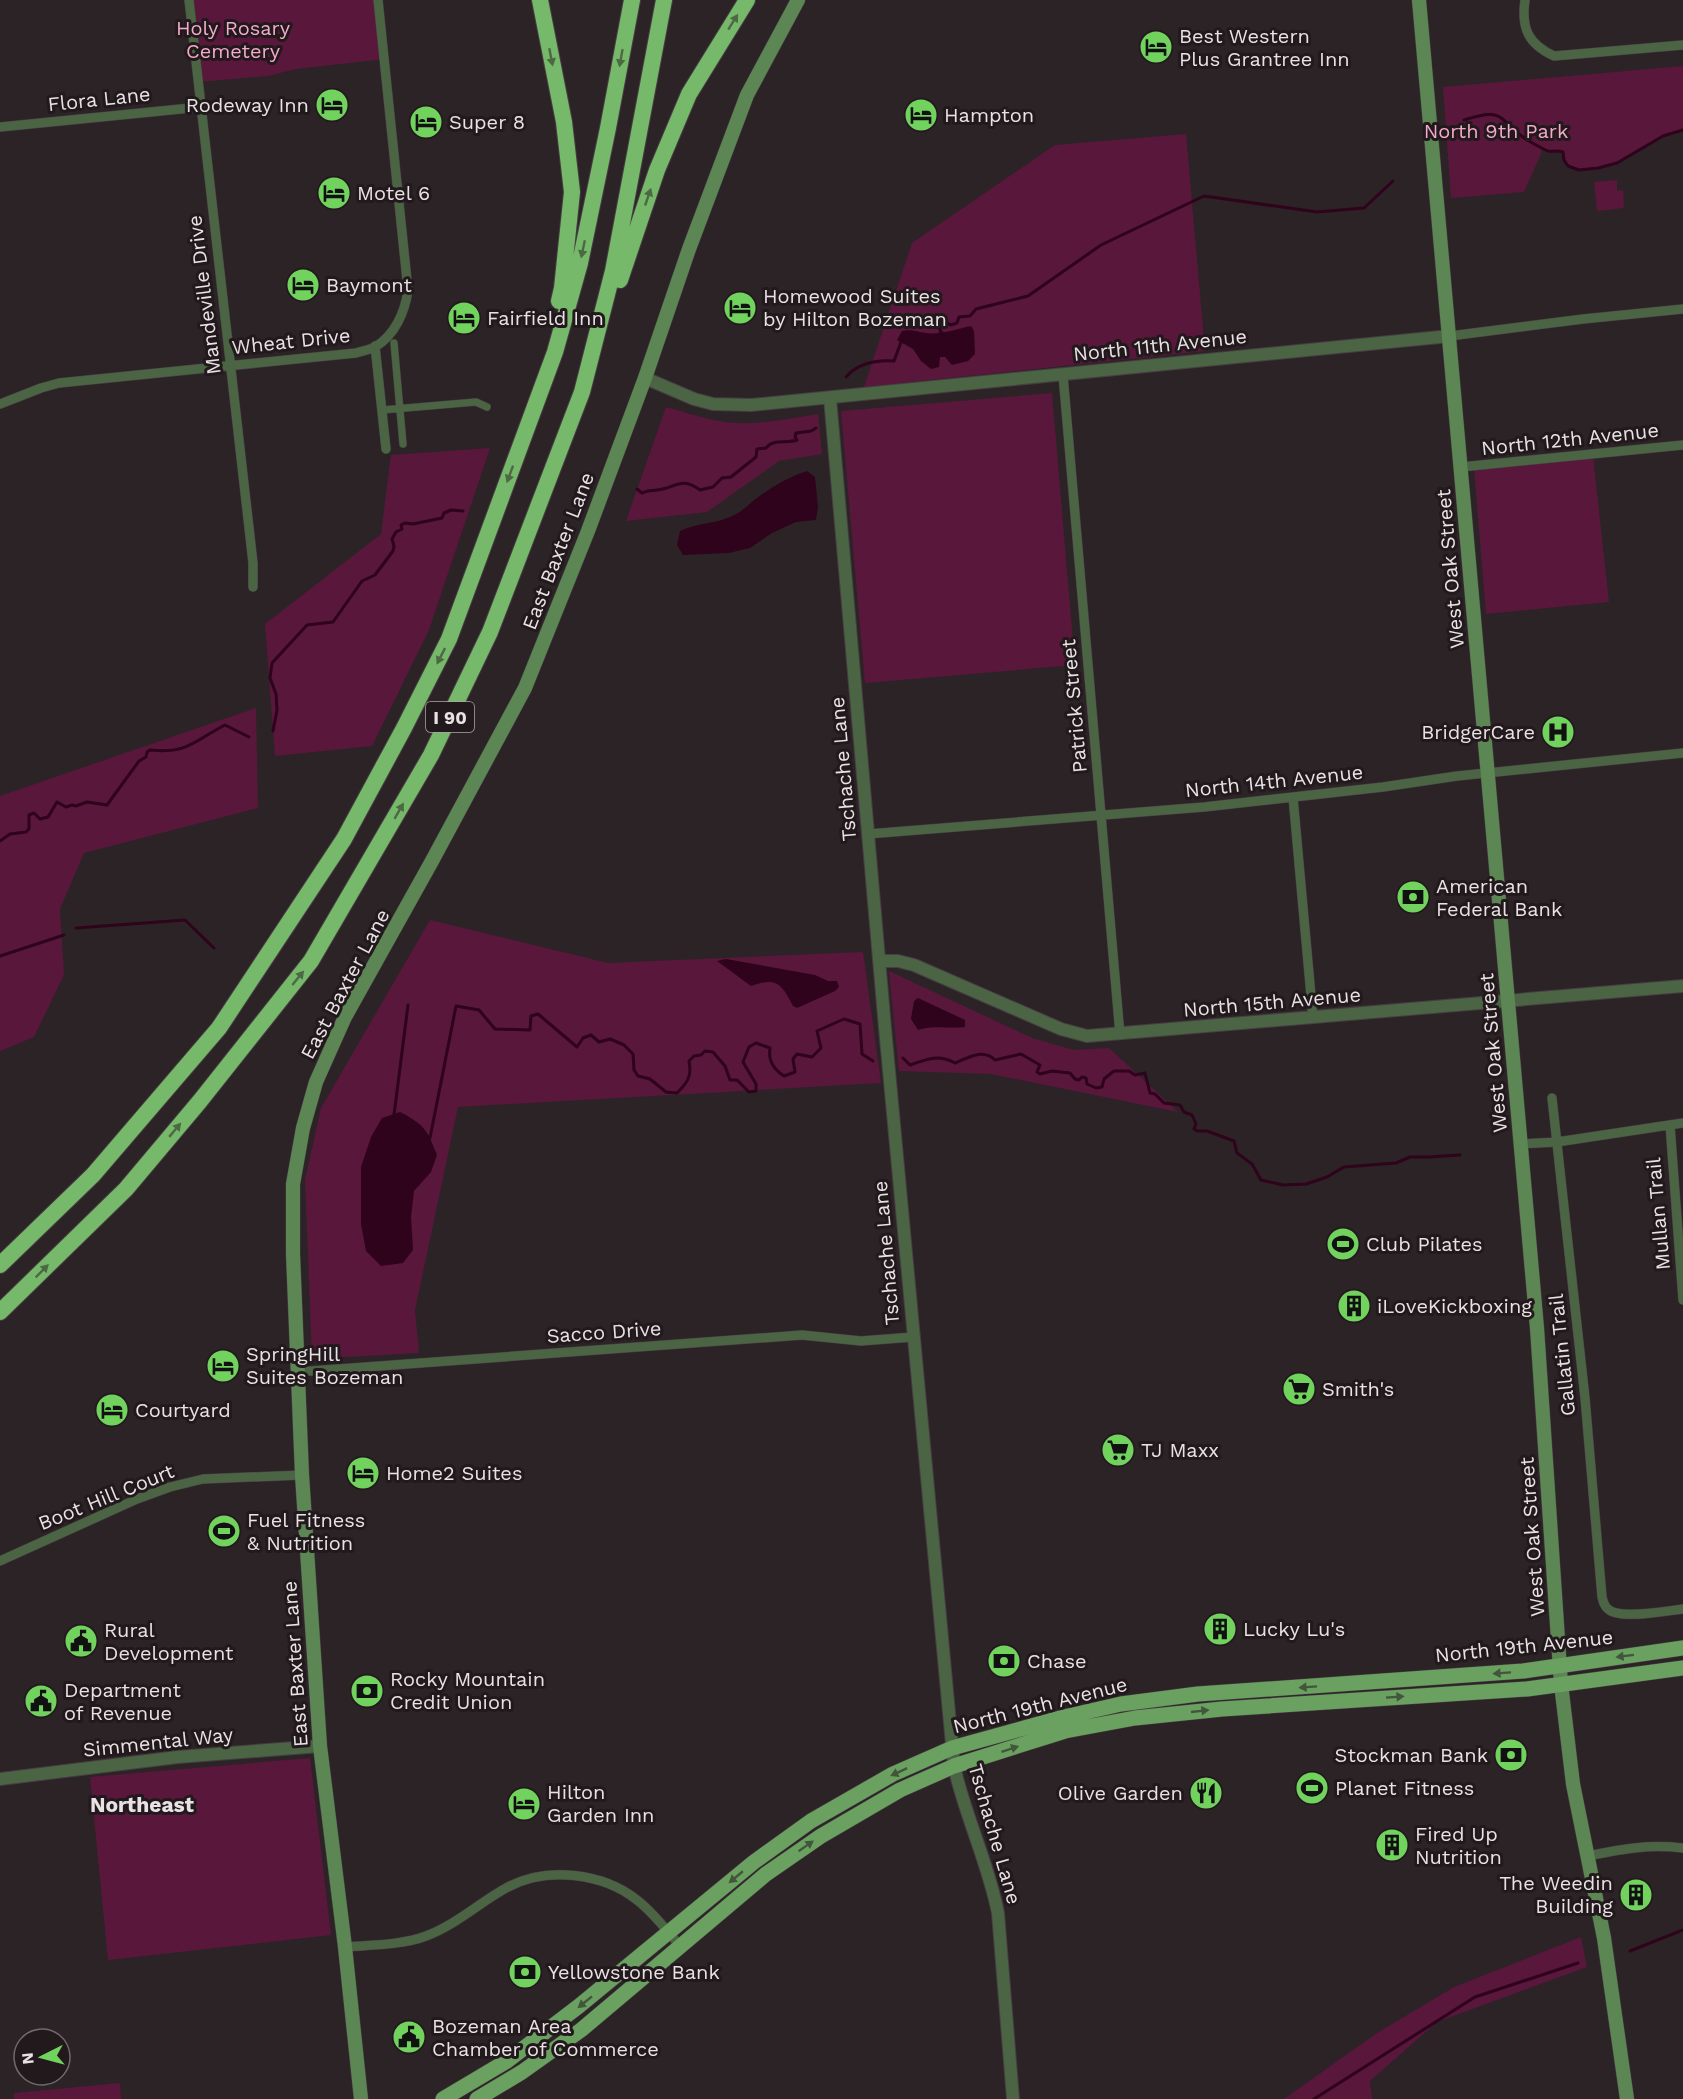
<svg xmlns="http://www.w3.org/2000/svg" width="1683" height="2099" font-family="'Work Sans',sans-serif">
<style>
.green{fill:#59173b}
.water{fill:#2f031c}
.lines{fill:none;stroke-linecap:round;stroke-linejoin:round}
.stream{stroke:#2f031c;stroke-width:3}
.pedestrian-casing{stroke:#463e42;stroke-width:8}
.minor-casing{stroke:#463e42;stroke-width:10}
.tertiary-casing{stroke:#463e42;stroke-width:14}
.secondary-casing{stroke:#463e42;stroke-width:15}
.primary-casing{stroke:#463e42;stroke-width:16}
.motorway-casing{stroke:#463e42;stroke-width:18}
.pedestrian{stroke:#4a6444;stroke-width:7}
.minor{stroke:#4a6444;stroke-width:9}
.tertiary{stroke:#4a6444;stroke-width:12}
.secondary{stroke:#5c8654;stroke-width:14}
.primary{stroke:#6aa160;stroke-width:15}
.motorway{stroke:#77b96a;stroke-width:16}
.oneway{fill:#4c6944}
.oneway2{fill:#42563b}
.labels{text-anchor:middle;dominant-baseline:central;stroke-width:6;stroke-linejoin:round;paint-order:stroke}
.shield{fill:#22191d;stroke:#ada6a9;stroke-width:1.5}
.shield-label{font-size:18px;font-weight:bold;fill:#e9e2e5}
.park-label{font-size:20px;fill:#f4aacb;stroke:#22191d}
.poi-label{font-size:20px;fill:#e9e2e5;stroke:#22191d;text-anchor:start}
.street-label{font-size:20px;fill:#e9e2e5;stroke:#22191d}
.neighbourhood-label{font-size:21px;font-weight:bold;fill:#e9e2e5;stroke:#22191d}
</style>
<rect width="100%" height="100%" fill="#2c2327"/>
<!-- green -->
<path class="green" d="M189 0H378L385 59 296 69 268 76 198 82Z
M1683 66V130L1663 136 1617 163 1598 168 1579 170 1568 166 1564 160 1563 152H1550L1543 149 1524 192 1451 198 1443 87Z
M1186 134 1205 351 864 387 912 243 1055 145Z
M1617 180V191L1623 190 1624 208 1597 211 1594 182Z
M1052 393 1075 665 865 683 841 411Z
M666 407C688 413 711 421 734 423 762 425 791 418 818 414L822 454 779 461 707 512 626 521Z
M490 448 429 630 372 746 275 756 265 624 381 534 391 455Z
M1593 456 1609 602 1486 614 1474 469Z
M256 708 258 808 84 853 60 909 64 975 34 1037 0 1051V796Z
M430 920 608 963 863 952 881 1083 458 1107 415 1310 419 1353 312 1359 305 1180 321 1108Z
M889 971 1032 1038 1074 1050 1109 1048 1178 1112 991 1074 899 1071Z
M310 1758 331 1935 108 1960 90 1777Z
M1581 1937 1587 1967 1437 2022 1370 2081 1372 2099H1284L1377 2033 1454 1987Z
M120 2083 121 2099H14V2093Z"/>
<!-- water -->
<path class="water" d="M971 326 974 331 975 354 968 361 952 365 945 357H940L939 367 931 369 921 361 913 349 897 340 902 331C912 329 917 332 926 333 942 335 956 329 971 326Z
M807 471 815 477 818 507 816 520 796 522 772 533 750 548 729 553 683 555 677 545 680 531C699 522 720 524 738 513 746 508 753 500 761 495 775 485 791 476 807 471Z
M726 959 815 975 828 981H837L839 987 835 991 797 1008 793 1006C781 983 777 977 751 986L717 961Z
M918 998 965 1020V1027C949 1029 934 1025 918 1030L911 1019 914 1001Z
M400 1112C425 1125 427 1130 437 1155L431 1172 414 1191 411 1217 413 1250 403 1263 381 1266 366 1251 361 1224V1167L371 1137 382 1118Z"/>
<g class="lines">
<!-- stream -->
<path class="stream" d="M1464 120C1506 106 1497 120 1527 140 1533 143 1542 149 1548 151 1553 152 1557 150 1563 152L1564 160 1568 166 1579 170 1598 168 1617 163 1663 136 1683 130
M940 333H942L939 328 944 322 951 325 957 323 959 317 970 316 976 309 1028 296 1101 245 1204 196 1317 212 1364 208 1393 181
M846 377C858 363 877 360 894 361L901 342 905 341
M637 489 642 493C649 490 651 491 657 490 676 488 681 476 700 490L713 487 722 478 731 477 756 457 757 449 766 448C774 438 787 444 797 440L795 437 796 433 811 431 816 428
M273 731 277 710 276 694 270 678 272 663 307 625 333 622 362 581 375 575 393 551 394 546 392 539 396 532 402 529 401 525 405 523 413 524 442 518 444 513 451 510 463 511
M0 841 10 834 26 832 29 829V815L34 813 40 819 48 817 57 802 66 807 72 805 76 806 87 802 107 805 139 761 146 757 147 752 150 750C188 754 194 741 225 725L249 737
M76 928 185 920 214 948
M0 956 64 935
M903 1058 910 1065C927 1059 938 1054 955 1063 968 1058 983 1048 995 1060L1021 1054 1040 1065 1037 1072 1040 1074 1052 1071 1070 1073 1075 1079 1079 1080 1082 1077 1086 1078 1087 1084 1096 1088 1102 1087 1104 1079 1114 1071H1129L1135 1075 1145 1073 1150 1093 1155 1094 1164 1103 1180 1105 1184 1112 1192 1115 1196 1124 1194 1129 1197 1131H1207L1234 1141 1237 1153 1252 1164 1261 1180 1283 1185 1306 1184 1327 1177 1344 1167 1396 1163 1410 1157H1429L1460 1155
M394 1115 408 1005
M427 1136 430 1138 456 1006 479 1010 495 1029 530 1030 531 1016 538 1014 577 1047 583 1038 591 1035 599 1042 610 1039 624 1045 633 1054 634 1070 638 1076 650 1079 666 1092 677 1093C688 1082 692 1076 689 1061L694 1056 701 1055 705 1051 713 1052 725 1066 730 1080H737L749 1092 756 1091V1084L743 1062 749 1047 756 1043 770 1048C768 1060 773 1069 784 1076L795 1072 793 1059 797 1054 812 1057 821 1048 817 1031 844 1019 860 1024 862 1054 873 1061
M1630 1951 1683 1930
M1314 2099 1475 1997 1578 1963"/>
<!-- pedestrian casing -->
<g class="pedestrian-casing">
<path id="pedestrian" d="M394 343 403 444
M382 410 476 402 487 407"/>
</g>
<!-- minor casing -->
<g class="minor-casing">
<path id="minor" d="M189 0 253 563V587
M1525 0C1521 28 1528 44 1554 56L1683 45
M0 127 201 107
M1450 336 1583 319 1683 309
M375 346 386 449
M1063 375 1120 1035
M0 404 41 388 59 383 356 353C362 351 369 350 375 347 395 335 405 312 408 290L378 0
M1461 467 1683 445
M1293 797 1313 1018
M868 834 1204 807 1383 787 1457 776 1683 753
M1552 1098 1585 1398 1602 1597C1603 1601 1604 1606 1608 1609 1619 1620 1667 1611 1683 1609
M1670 1125 1683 1300
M1521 1144 1557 1142 1683 1123
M297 1372 802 1335 861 1341 913 1337
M0 1561 137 1499 170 1487 203 1479 302 1475
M1587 1856C1623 1849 1646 1844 1683 1848
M345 1947C370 1945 403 1945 426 1936 456 1925 480 1902 508 1887 547 1866 603 1873 637 1900 654 1913 667 1931 681 1947"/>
</g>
<!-- tertiary casing -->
<g class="tertiary-casing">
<path id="tertiary" d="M645 378 694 399 713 404 751 405 1450 336
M830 398 885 1028 954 1766C965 1816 988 1862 998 1913L1013 2099
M879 961H898L914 965 1061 1029 1087 1036 1683 986
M0 1779 178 1757 320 1746"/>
</g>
<!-- secondary casing -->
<g class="secondary-casing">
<path id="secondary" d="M1419 0 1537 1328 1561 1684 1573 1784 1604 1938 1627 2099
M361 2099 345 1947 320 1746 302 1475 293 1254V1184L303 1128 316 1082 345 1017 432 861 525 688 588 531 645 378 689 249 747 95 798 0"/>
</g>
<!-- primary casing -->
<g class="primary-casing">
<path id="primary" d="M443 2099 507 2061 579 2006 754 1862 811 1821 893 1774 952 1748 1064 1717 1121 1704 1198 1694 1523 1671 1683 1648
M477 2099 522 2072 581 2030 766 1874 821 1836 900 1790 954 1766 1065 1731 1135 1718 1222 1709 1527 1689 1683 1668"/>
</g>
<!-- motorway casing -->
<g class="motorway-casing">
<path id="motorway" d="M540 0 564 122 572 192 562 288 559 301
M620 280 657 170 689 94 747 0
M0 1265 93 1175 219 1028 344 839 404 728 449 639 555 352 580 263 608 128 632 0
M0 1312 126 1189 200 1101 311 961 431 755 490 632 582 392 613 271 664 0"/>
</g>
<!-- pedestrian -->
<use href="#pedestrian" class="pedestrian"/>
<!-- minor -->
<use href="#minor" class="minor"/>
<!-- tertiary -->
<use href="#tertiary" class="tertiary"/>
<!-- secondary -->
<use href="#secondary" class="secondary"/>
<!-- primary -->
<use href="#primary" class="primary"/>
<!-- motorway -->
<use href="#motorway" class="motorway"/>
</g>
<!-- one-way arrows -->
<defs><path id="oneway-solid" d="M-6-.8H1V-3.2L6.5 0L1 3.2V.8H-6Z" transform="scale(1.5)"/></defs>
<g class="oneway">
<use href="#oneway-solid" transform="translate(733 22) rotate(-58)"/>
<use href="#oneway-solid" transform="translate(551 57) rotate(79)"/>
<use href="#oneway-solid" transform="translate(621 58) rotate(100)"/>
<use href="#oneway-solid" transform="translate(648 197) rotate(-71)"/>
<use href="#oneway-solid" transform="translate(583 249) rotate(102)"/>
<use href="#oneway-solid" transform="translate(510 474) rotate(110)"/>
<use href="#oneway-solid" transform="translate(441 656) rotate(117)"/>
<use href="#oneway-solid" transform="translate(399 811) rotate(-60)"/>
<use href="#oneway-solid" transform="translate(298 978) rotate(-51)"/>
<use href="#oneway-solid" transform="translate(175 1130) rotate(-50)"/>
<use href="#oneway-solid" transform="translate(42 1271) rotate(-45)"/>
</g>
<g class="oneway2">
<use href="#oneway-solid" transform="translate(1625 1656) rotate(173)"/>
<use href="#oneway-solid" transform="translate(1502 1673) rotate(176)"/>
<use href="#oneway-solid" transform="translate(1308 1687) rotate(176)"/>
<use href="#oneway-solid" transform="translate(1395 1697) rotate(-4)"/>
<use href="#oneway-solid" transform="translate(1200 1711) rotate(-6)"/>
<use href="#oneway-solid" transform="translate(1010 1749) rotate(-18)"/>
<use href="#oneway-solid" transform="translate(899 1772) rotate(155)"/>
<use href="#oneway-solid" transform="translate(806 1846) rotate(-35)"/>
<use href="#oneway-solid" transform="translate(736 1877) rotate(140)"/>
<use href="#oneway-solid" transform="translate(585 2002) rotate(141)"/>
</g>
<!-- icons -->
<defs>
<g id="hotel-disc" transform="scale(1.725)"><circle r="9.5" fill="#71d25e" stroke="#22191d"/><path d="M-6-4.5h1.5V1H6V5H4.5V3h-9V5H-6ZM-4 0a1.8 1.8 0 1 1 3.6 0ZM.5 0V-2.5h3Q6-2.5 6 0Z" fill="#111"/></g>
<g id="hospital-disc" transform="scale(1.725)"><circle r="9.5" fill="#71d25e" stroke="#22191d"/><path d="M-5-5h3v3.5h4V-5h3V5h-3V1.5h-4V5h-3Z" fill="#111"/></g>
<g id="bank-disc" transform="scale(1.725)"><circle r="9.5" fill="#71d25e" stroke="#22191d"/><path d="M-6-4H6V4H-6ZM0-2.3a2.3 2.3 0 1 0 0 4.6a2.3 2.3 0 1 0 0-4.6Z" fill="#111"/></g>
<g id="stadium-disc" transform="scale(1.725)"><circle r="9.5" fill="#71d25e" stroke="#22191d"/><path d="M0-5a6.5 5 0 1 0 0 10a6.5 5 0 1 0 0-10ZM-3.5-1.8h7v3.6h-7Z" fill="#111"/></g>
<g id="building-disc" transform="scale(1.725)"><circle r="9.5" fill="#71d25e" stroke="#22191d"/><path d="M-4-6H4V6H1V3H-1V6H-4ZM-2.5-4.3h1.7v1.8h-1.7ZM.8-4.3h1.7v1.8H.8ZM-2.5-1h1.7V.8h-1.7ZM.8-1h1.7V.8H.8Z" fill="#111"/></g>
<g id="supermarket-disc" transform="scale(1.725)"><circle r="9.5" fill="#71d25e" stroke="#22191d"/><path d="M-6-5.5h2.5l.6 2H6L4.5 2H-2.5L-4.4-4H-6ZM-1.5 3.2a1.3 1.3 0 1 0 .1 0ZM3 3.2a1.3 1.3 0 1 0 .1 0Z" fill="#111"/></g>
<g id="civic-disc" transform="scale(1.725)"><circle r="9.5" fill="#71d25e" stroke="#22191d"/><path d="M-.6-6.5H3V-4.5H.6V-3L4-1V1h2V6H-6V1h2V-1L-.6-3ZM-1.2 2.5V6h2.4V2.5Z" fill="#111"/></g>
<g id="restaurant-disc" transform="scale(1.725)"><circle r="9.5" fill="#71d25e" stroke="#22191d"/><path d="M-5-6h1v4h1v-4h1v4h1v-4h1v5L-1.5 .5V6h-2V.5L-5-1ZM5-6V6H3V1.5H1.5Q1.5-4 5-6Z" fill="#111"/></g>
</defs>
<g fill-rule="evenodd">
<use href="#hotel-disc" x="1156" y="47"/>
<use href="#hotel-disc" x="332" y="105"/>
<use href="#hotel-disc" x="921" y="115"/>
<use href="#hotel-disc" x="426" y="122"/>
<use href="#hotel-disc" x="334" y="193"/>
<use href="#hotel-disc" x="303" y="285"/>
<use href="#hotel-disc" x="740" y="308"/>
<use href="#hotel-disc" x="464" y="318"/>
<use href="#hospital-disc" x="1558" y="732"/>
<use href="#bank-disc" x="1413" y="897"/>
<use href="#stadium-disc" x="1343" y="1244"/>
<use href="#building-disc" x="1354" y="1306"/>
<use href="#hotel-disc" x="223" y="1366"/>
<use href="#supermarket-disc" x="1299" y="1389"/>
<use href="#hotel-disc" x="112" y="1410"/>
<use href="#supermarket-disc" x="1118" y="1450"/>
<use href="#hotel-disc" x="363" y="1473"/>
<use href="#stadium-disc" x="224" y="1531"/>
<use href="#building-disc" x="1220" y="1629"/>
<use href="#civic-disc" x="81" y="1641"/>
<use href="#bank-disc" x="1004" y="1661"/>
<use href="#bank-disc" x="367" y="1691"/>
<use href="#civic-disc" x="41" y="1701"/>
<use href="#bank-disc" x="1511" y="1755"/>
<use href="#stadium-disc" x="1312" y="1788"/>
<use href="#restaurant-disc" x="1206" y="1793"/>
<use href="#hotel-disc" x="524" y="1804"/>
<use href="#building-disc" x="1392" y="1845"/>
<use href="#building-disc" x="1636" y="1895"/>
<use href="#bank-disc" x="525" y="1972"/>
<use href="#civic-disc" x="409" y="2037"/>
</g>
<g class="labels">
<!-- shield labels -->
<rect class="shield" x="426" y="702" width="48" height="30" rx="4.5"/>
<g class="shield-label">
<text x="450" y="717">I 90</text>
</g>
<!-- park labels -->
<g class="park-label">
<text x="233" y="28">Holy Rosary<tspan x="233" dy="23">Cemetery</tspan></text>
<text x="1496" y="131">North 9th Park</text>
</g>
<!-- poi labels -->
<g class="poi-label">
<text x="1179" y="36">Best Western<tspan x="1179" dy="23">Plus Grantree Inn</tspan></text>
<text x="309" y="105" text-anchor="end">Rodeway Inn</text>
<text x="944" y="115">Hampton</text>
<text x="449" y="122">Super 8</text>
<text x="357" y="193">Motel 6</text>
<text x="326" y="285">Baymont</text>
<text x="763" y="296">Homewood Suites<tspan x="763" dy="23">by Hilton Bozeman</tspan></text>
<text x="487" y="318">Fairfield Inn</text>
<text x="1535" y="732" text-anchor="end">BridgerCare</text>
<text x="1436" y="886">American<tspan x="1436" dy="23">Federal Bank</tspan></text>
<text x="1366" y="1244">Club Pilates</text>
<text x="1377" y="1306">iLoveKickboxing</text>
<text x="246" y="1354">SpringHill<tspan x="246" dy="23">Suites Bozeman</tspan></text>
<text x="1322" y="1389">Smith's</text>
<text x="135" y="1410">Courtyard</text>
<text x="1141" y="1450">TJ Maxx</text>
<text x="386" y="1473">Home2 Suites</text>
<text x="247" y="1520">Fuel Fitness<tspan x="247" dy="23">&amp; Nutrition</tspan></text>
<text x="1243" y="1629">Lucky Lu's</text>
<text x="104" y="1630">Rural<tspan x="104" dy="23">Development</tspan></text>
<text x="1027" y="1661">Chase</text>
<text x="390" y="1679">Rocky Mountain<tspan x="390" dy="23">Credit Union</tspan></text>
<text x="64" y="1690">Department<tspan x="64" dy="23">of Revenue</tspan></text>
<text x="1488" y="1755" text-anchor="end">Stockman Bank</text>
<text x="1335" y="1788">Planet Fitness</text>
<text x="547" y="1792">Hilton<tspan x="547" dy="23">Garden Inn</tspan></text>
<text x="1183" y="1793" text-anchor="end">Olive Garden</text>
<text x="1415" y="1834">Fired Up<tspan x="1415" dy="23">Nutrition</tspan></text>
<text x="1613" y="1883" text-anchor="end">The Weedin<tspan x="1613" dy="23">Building</tspan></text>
<text x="548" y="1972">Yellowstone Bank</text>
<text x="432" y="2026">Bozeman Area<tspan x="432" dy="23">Chamber of Commerce</tspan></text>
</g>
<!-- street labels -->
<g class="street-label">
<text transform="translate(99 99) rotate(-6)">Flora Lane</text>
<text transform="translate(204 295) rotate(-97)">Mandeville Drive</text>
<text transform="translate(291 341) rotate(-6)">Wheat Drive</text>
<text transform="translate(1160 345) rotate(-6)">North 11th Avenue</text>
<text transform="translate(1570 439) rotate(-6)">North 12th Avenue</text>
<text transform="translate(558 551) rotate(-69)">East Baxter Lane</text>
<text transform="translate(1450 569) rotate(-95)">West Oak Street</text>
<text transform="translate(1074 706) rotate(-95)">Patrick Street</text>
<text transform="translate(843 769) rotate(-95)">Tschache Lane</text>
<text transform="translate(1274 781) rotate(-6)">North 14th Avenue</text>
<text transform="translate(345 984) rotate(-62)">East Baxter Lane</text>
<text transform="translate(1272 1002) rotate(-5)">North 15th Avenue</text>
<text transform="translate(1493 1053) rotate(-95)">West Oak Street</text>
<text transform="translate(1658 1214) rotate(-95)">Mullan Trail</text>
<text transform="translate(886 1253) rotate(-95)">Tschache Lane</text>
<text transform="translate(604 1332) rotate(-4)">Sacco Drive</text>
<text transform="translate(1562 1355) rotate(-96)">Gallatin Trail</text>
<text transform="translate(106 1497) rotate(-22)">Boot Hill Court</text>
<text transform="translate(1532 1537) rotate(-94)">West Oak Street</text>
<text transform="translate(1524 1646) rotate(-6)">North 19th Avenue</text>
<text transform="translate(295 1664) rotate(-94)">East Baxter Lane</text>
<text transform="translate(1040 1705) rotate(-14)">North 19th Avenue</text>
<text transform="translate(158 1742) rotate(-6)">Simmental Way</text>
<text transform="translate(995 1834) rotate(74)">Tschache Lane</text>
</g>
<!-- neighbourhood labels -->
<g class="neighbourhood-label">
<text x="142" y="1804">Northeast</text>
</g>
</g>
<!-- north arrow -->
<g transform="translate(42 2057) rotate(264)"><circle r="28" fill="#22191d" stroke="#72696d" stroke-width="1.5"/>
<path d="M0-4.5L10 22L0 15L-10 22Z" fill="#71d25e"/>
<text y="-9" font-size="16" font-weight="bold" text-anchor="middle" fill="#e9e2e5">N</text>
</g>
</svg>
